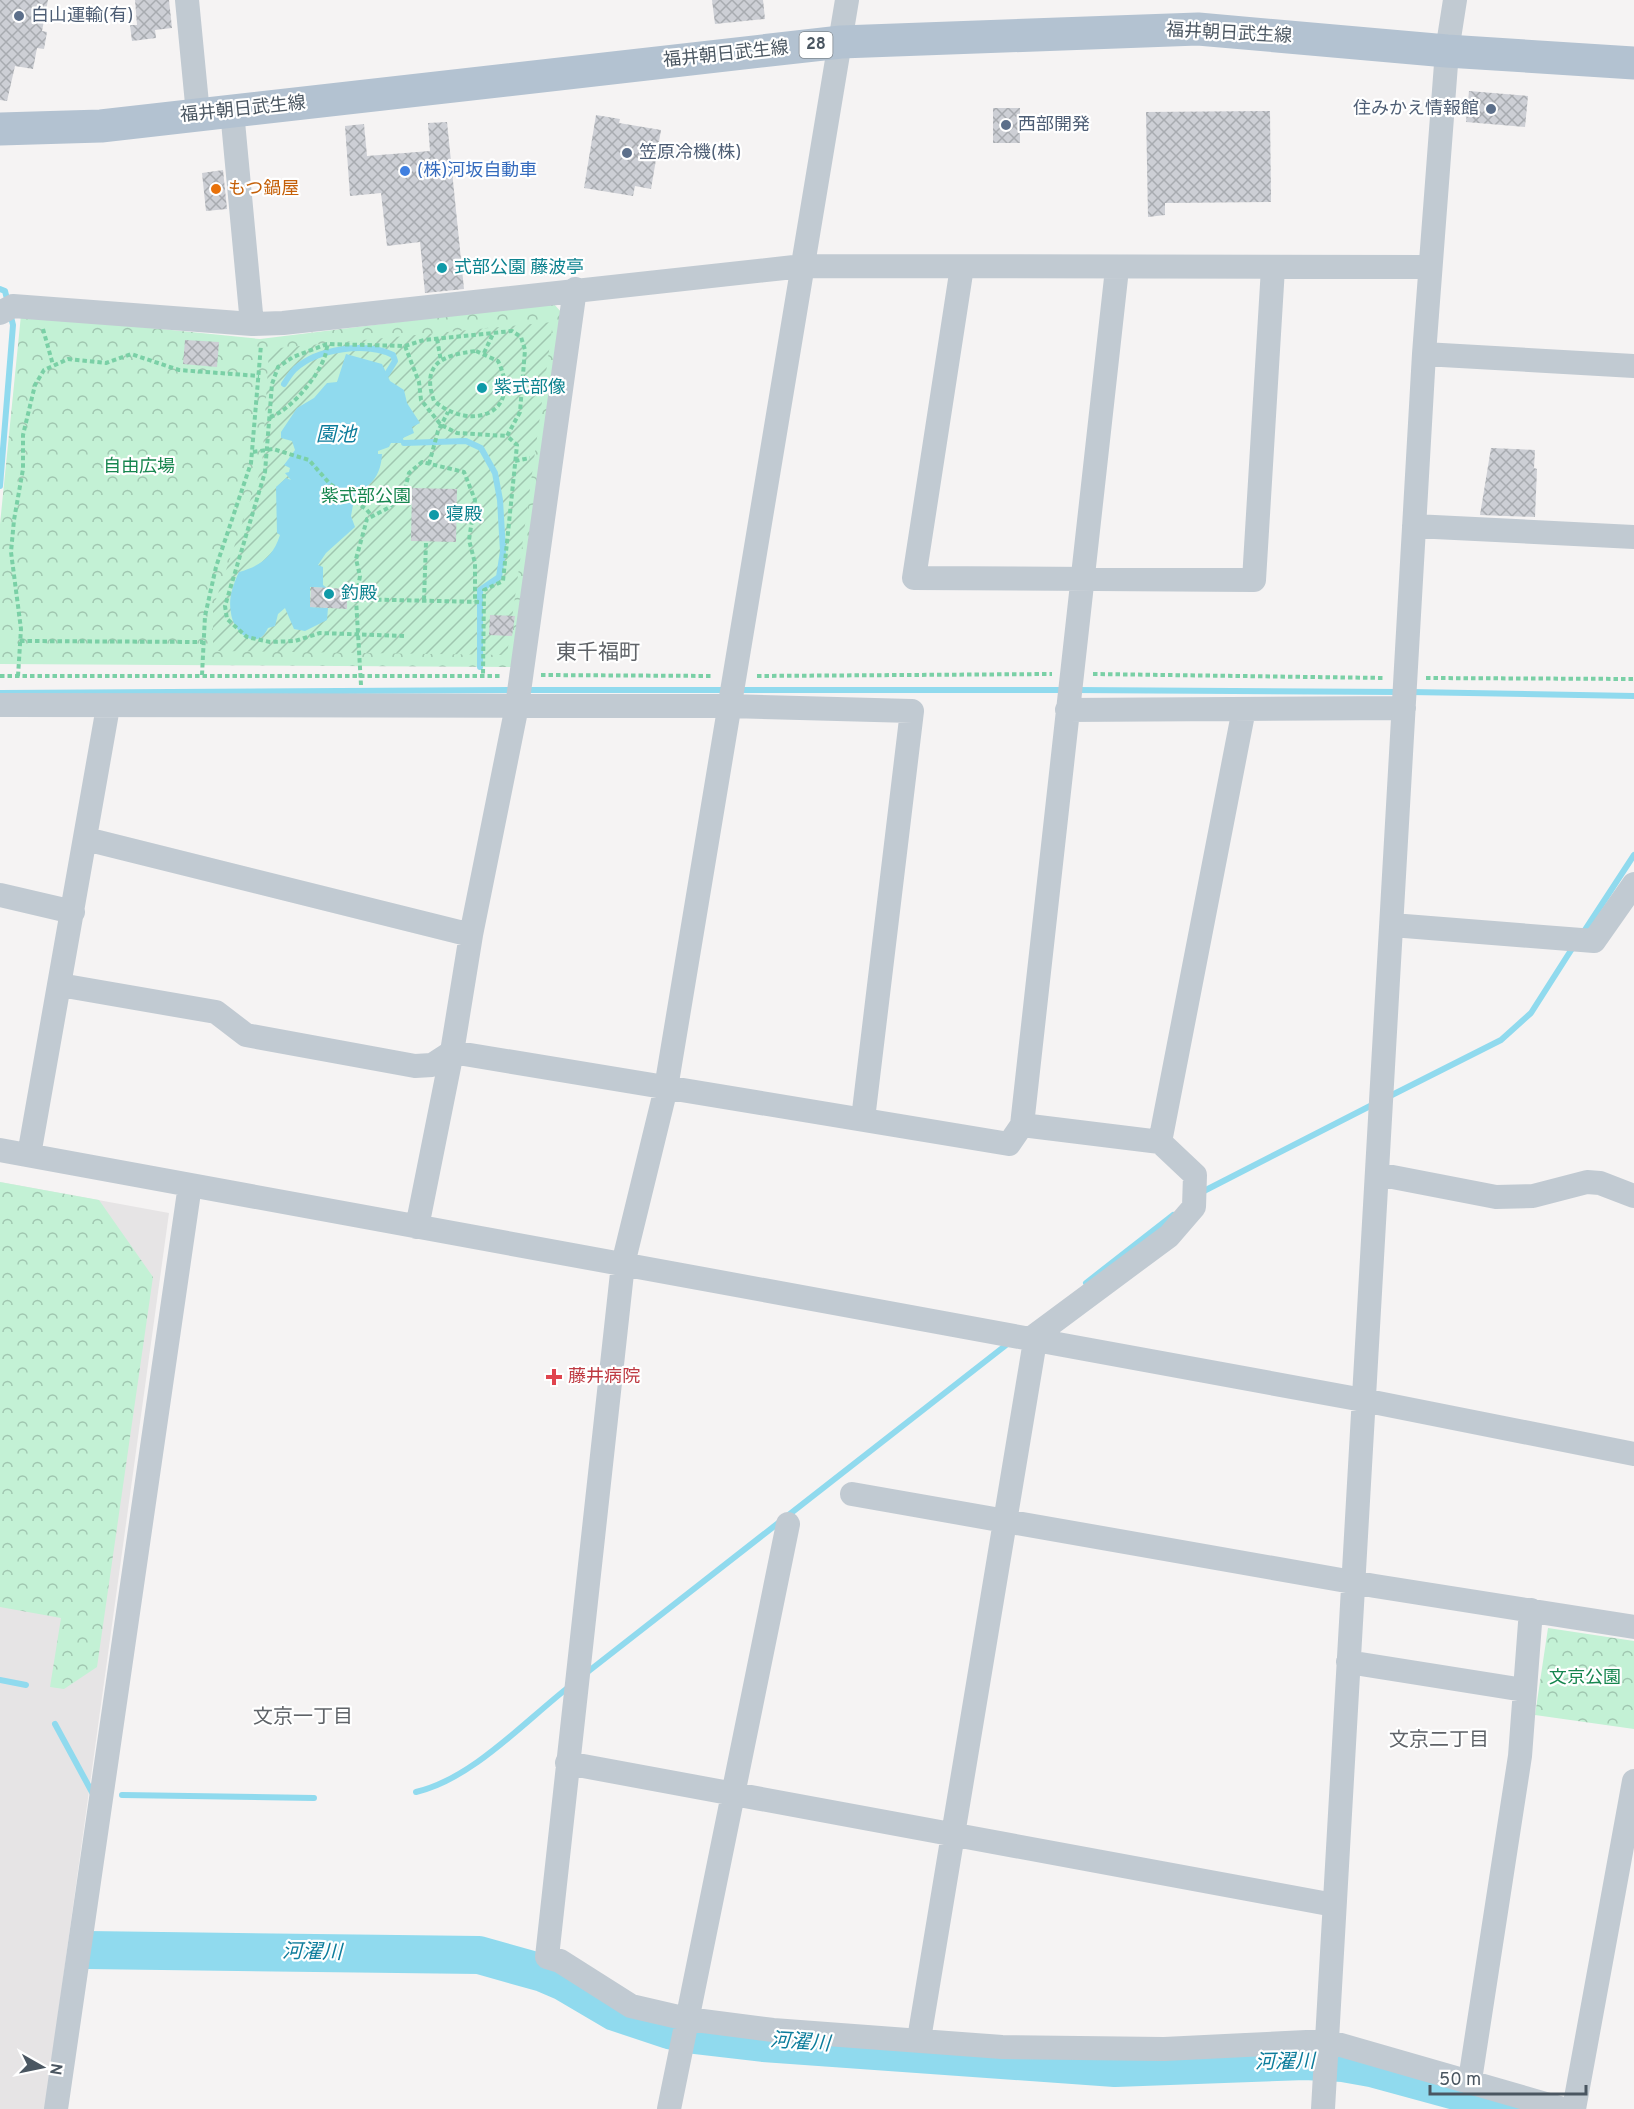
<svg xmlns="http://www.w3.org/2000/svg" width="1634" height="2109" font-family="Overpass,'Noto Sans JP',sans-serif">
<style>
.education{fill:#e6e4e5}
.forest{fill:url(#forest-crowns)}
.garden{fill:url(#garden-furrows)}
.water{fill:#90daee}
.lines{fill:none;stroke-linecap:round;stroke-linejoin:round}
.stream{stroke:#90daee;stroke-width:6}
.river{stroke:#90daee;stroke-width:38}
.building{fill:url(#building-cross-hatch)}
.path{stroke:#7ad0a6;stroke-width:4;stroke-dasharray:4.5 3;stroke-linecap:butt}
.minor{stroke:#c1cad2;stroke-width:24}
.primary{stroke:#b3c2d1;stroke-width:33}
.service-dot{fill:#5c6f8a;stroke:#fff;stroke-width:2}
.shop-dot{fill:#3f7fe0;stroke:#fff;stroke-width:2}
.food-dot{fill:#e8710a;stroke:#fff;stroke-width:2}
.culture-dot{fill:#0f9aa8;stroke:#fff;stroke-width:2}
.health-dot{fill:#e0444e;stroke:#fff;stroke-width:2}
.labels{text-anchor:middle;dominant-baseline:central;stroke-width:4.5;stroke-linejoin:round;paint-order:stroke}
.shield{fill:#fff;stroke:#808990;stroke-width:1.5}
.shield-label{font-size:16px;font-weight:bold;fill:#4a5661}
.service-label{font-size:18px;fill:#4e5e75;stroke:#fff;text-anchor:start}
.street-label{font-size:18px;fill:#4a5661;stroke:#fff}
.shop-label{font-size:18px;fill:#366cbe;stroke:#fff;text-anchor:start}
.food-label{font-size:18px;fill:#c56008;stroke:#fff;text-anchor:start}
.culture-label{font-size:18px;fill:#0d838f;stroke:#fff;text-anchor:start}
.park-label{font-size:18px;fill:#17864f;stroke:#fff}
.health-label{font-size:18px;fill:#be3a42;stroke:#fff;text-anchor:start}
.water-label{font-size:20px;font-style:italic;fill:#0c7c9b;stroke:#fff}
.neighbourhood-label{font-size:20px;fill:#5f6368;stroke:#fff}
.quarter-label{font-size:21px;fill:#5f6368;stroke:#fff}
</style>
<defs>
<pattern id="forest-crowns" width="20" height="18" patternUnits="userSpaceOnUse" patternTransform="scale(1.5)"><rect width="20" height="18" fill="#c3f1d5"/><path d="M2 6a3 3 0 1 1 6 0M12 15a3 3 0 1 1 6 0" fill="none" stroke="#a0c6b0"/></pattern>
<pattern id="garden-furrows" width="10" height="10" patternUnits="userSpaceOnUse" patternTransform="scale(1.5)"><rect width="10" height="10" fill="#c3f1d5"/><path d="M-1 1l2-2M0 10L10 0M9 11l2-2" fill="none" stroke="#a0c6b0"/></pattern>
<pattern id="building-cross-hatch" width="8" height="8" patternUnits="userSpaceOnUse" patternTransform="scale(1.5)"><rect width="8" height="8" fill="#cdcfd5"/><path d="M0 0l8 8M0 8l8-8" fill="none" stroke="#a8abb0"/></pattern>
</defs>
<rect width="100%" height="100%" fill="#f5f3f3"/>
<!-- education -->
<path class="education" d="M0 1182 169 1213 45 2109H0Z"/>
<!-- forest -->
<path class="forest" d="M553 303 562 313 514 667 0 664V524L21 315 260 339Z
M0 1182 99 1200 153 1277 97 1667 64 1689 50 1687 61 1618 0 1607Z
M1548 1628 1634 1641V1729L1535 1715Z"/>
<!-- garden -->
<path class="garden" d="M553 322 507 655 213 651V608L262 466 269 349Z"/>
<!-- water -->
<path class="water" d="M346 354 382 364 390 381 404 390 407 403 420 423 412 427 414 433 403 438 404 443H391L389 447 378 451V454H382C381 474 373 485 355 494L351 516 355 527 326 553 318 565 323 567V585L327 588 310 587V607L328 608 327 620 305 631 294 629 285 608 278 614 275 626 268 628C257 653 233 632 231 613 228 598 233 585 239 572 260 566 273 557 280 535L277 533 276 487 286 478 291 480 285 473 289 472 290 468 284 465 295 450 292 441 281 438V432L297 408 314 398 327 383 337 382Z"/>
<g class="lines">
<!-- stream -->
<path class="stream" d="M0 289 5 291 8 303
M284 384C287 379 291 373 295 369 318 348 367 342 393 355L395 361 387 374
M404 443 466 441 481 448 495 473 500 500 503 551 499 577 480 590V667
M0 486 13 325 10 313
M526 690H725
M739 690H1064
M1075 690 1400 692
M1411 692 1634 696
M0 693 515 690
M1583 933 1634 855
M1386 1098 1501 1040 1531 1013 1575 944
M1202 1192 1374 1104
M1086 1283 1173 1215
M585 1674 1010 1342
M0 1680 26 1685
M55 1724 93 1794
M416 1792C472 1779 525 1721 570 1686
M122 1795 314 1798"/>
<!-- river -->
<path class="river" d="M87 1950 479 1955 543 1973 564 1982 615 2012 669 2030 694 2035 763 2043 1115 2068 1305 2061 1343 2063 1371 2068 1522 2109"/>
</g>
<!-- building -->
<path class="building" d="M0 0H48L42 31 47 32 44 49 37 48 33 69 15 66 7 101 0 100Z
M135 0H169L172 28 155 30 156 38 132 41 130 25H137Z
M712 0H763L765 19 715 24Z
M1469 91 1528 96 1525 127 1466 122Z
M993 108H1020V143H993Z
M1270 111 1271 202 1165 203V215L1148 217 1146 112Z
M596 115 620 119 619 123 661 130 651 189 635 186 633 196 584 188Z
M447 122 464 289 425 293 420 242 387 246 381 193 350 196 345 126 364 124 367 156 430 151 428 123Z
M223 170 227 209 206 211 202 173Z
M185 340 219 342 217 367 183 364Z
M1491 448 1535 450 1534 468 1537 469 1535 517 1480 515Z
M412 488 457 489 456 542 411 541Z
M311 587 347 589V609L310 607Z
M490 615 515 616 512 636 489 635Z"/>
<g class="lines">
<!-- path -->
<path class="path" d="M43 329 53 365
M437 339 441 361
M405 346 419 382 421 400 441 425 457 433 507 436
M476 351 498 361C523 412 473 433 434 401 421 364 442 355 476 351Z
M484 353 493 334
M270 417C291 411 328 367 327 344
M253 452 273 449 309 460 330 484 366 509 372 516
M515 461 530 458
M429 464 438 431 448 412
M347 599 482 602
M424 600 426 542
M404 636 320 633 295 641 270 642 247 637 227 619 225 606 265 472 272 384 278 367 293 357 327 344 405 346 424 340 512 331 521 337 525 350 520 412 507 436 517 445 503 581 484 590 483 676
M20 641 203 642
M1093 674 1385 678
M202 675 205 616 216 567 251 463 261 345
M541 675 713 676
M0 676H500
M18 676 21 629 11 552 14 520 23 469V435L35 385 44 370 68 359 106 363 131 354 179 370 259 376
M757 676 1052 674
M1426 678 1634 679
M361 685 356 599 360 576 356 559 367 519 390 507 405 489 409 473 422 462 464 472 475 500 469 540 475 563V602"/>
<!-- minor -->
<path class="minor" d="M187 0 198 114
M847 0 666 1088 623 1264 547 1957 560 1961 631 2006 687 2019 773 2030 1002 2047 1164 2049 1327 2041 1563 2109
M232 111 252 324
M962 267 914 578 1254 580 1273 268
M0 313 13 306 252 324 283 323 803 266 1429 267
M1424 354 1634 366
M1414 526 1634 537
M0 705 729 706 912 711 863 1119
M1067 710 1404 708
M86 839 471 935
M0 895 73 912
M1392 925 1594 941 1634 884
M60 985 216 1012 246 1035 415 1066 432 1065 452 1052 1009 1144 1022 1125 1117 269
M1022 1125 1160 1142 1195 1175 1194 1207 1169 1236 1029 1340
M1160 1142 1244 709
M0 1150 1363 1400 1634 1454
M29 1155 108 707
M1377 1174 1496 1197 1533 1196 1587 1182 1600 1183 1634 1196
M417 1227 452 1052 471 935 517 706 575 289
M852 1494 1375 1586 1634 1627
M1348 1662 1524 1690
M567 1763 1334 1905
M919 2039 1035 1341
M1470 2080 1520 1756 1531 1610
M56 2109 190 1185
M669 2109 788 1524
M1323 2109 1424 354 1447 51 1455 0
M1574 2109 1634 1781"/>
<!-- primary -->
<path class="primary" d="M0 129 101 126 841 42 1198 29 1447 51 1634 63"/>
</g>
<!-- markers -->
<g class="service-dot">
<circle cx="19" cy="16" r="6"/>
<circle cx="1491" cy="109" r="6"/>
<circle cx="1006" cy="125" r="6"/>
<circle cx="627" cy="153" r="6"/>
</g>
<circle class="shop-dot" cx="405" cy="171" r="6"/>
<circle class="food-dot" cx="216" cy="189" r="6"/>
<g class="culture-dot">
<circle cx="442" cy="268" r="6"/>
<circle cx="482" cy="388" r="6"/>
<circle cx="434" cy="515" r="6"/>
<circle cx="329" cy="594" r="6"/>
</g>
<path class="health-dot" d="M551 1368h6v6h6v6h-6v6h-6v-6h-6v-6h6z"/>
<g class="labels">
<!-- shield labels -->
<rect class="shield" x="799.5" y="32" width="33" height="26" rx="4.5"/>
<g class="shield-label">
<text x="816" y="45">28</text>
</g>
<!-- service labels -->
<g class="service-label">
<text x="31" y="16">白山運輸(有)</text>
<text x="1479" y="109" text-anchor="end">住みかえ情報館</text>
<text x="1018" y="125">西部開発</text>
<text x="639" y="153">笠原冷機(株)</text>
</g>
<!-- street labels -->
<g class="street-label">
<text transform="translate(1229 34) rotate(3)">福井朝日武生線</text>
<text transform="translate(726 55) rotate(-6)">福井朝日武生線</text>
<text transform="translate(243 110) rotate(-6)">福井朝日武生線</text>
</g>
<!-- shop labels -->
<g class="shop-label">
<text x="417" y="171">(株)河坂自動車</text>
</g>
<!-- food labels -->
<g class="food-label">
<text x="228" y="189">もつ鍋屋</text>
</g>
<!-- culture labels -->
<g class="culture-label">
<text x="454" y="268">式部公園 藤波亭</text>
<text x="494" y="388">紫式部像</text>
<text x="446" y="515">寝殿</text>
<text x="341" y="594">釣殿</text>
</g>
<!-- park labels -->
<g class="park-label">
<text x="139" y="467">自由広場</text>
<text x="366" y="497">紫式部公園</text>
<text x="1585" y="1678">文京公園</text>
</g>
<!-- health labels -->
<g class="health-label">
<text x="568" y="1377">藤井病院</text>
</g>
<!-- water labels -->
<g class="water-label">
<text x="336" y="436">園池</text>
<text transform="translate(312 1953) rotate(1)">河濯川</text>
<text transform="translate(800 2043) rotate(4)">河濯川</text>
<text transform="translate(1285 2063) rotate(-1)">河濯川</text>
</g>
<!-- neighbourhood labels -->
<g class="neighbourhood-label">
<text x="303" y="1718">文京一丁目</text>
<text x="1439" y="1741">文京二丁目</text>
</g>
<!-- quarter labels -->
<g class="quarter-label">
<text x="598" y="653">東千福町</text>
</g>
</g>
<!-- north arrow -->
<g transform="translate(42 2067) rotate(99)" stroke="#ffffff" stroke-width="4.5" paint-order="stroke">
<path d="M0-4.5L10 22L0 15L-10 22Z" fill="#4a5661"/>
<text y="-9" font-size="16" font-weight="bold" text-anchor="middle" fill="#4a5661">N</text>
</g>
<!-- scale -->
<path d="M1430 2085v9h156v-9" fill="none" stroke="#4a5661" stroke-width="3"/>
<text x="1439" y="2085" font-size="18" fill="#4a5661" stroke="#ffffff" stroke-width="4.5" paint-order="stroke">50 m</text>
</svg>
